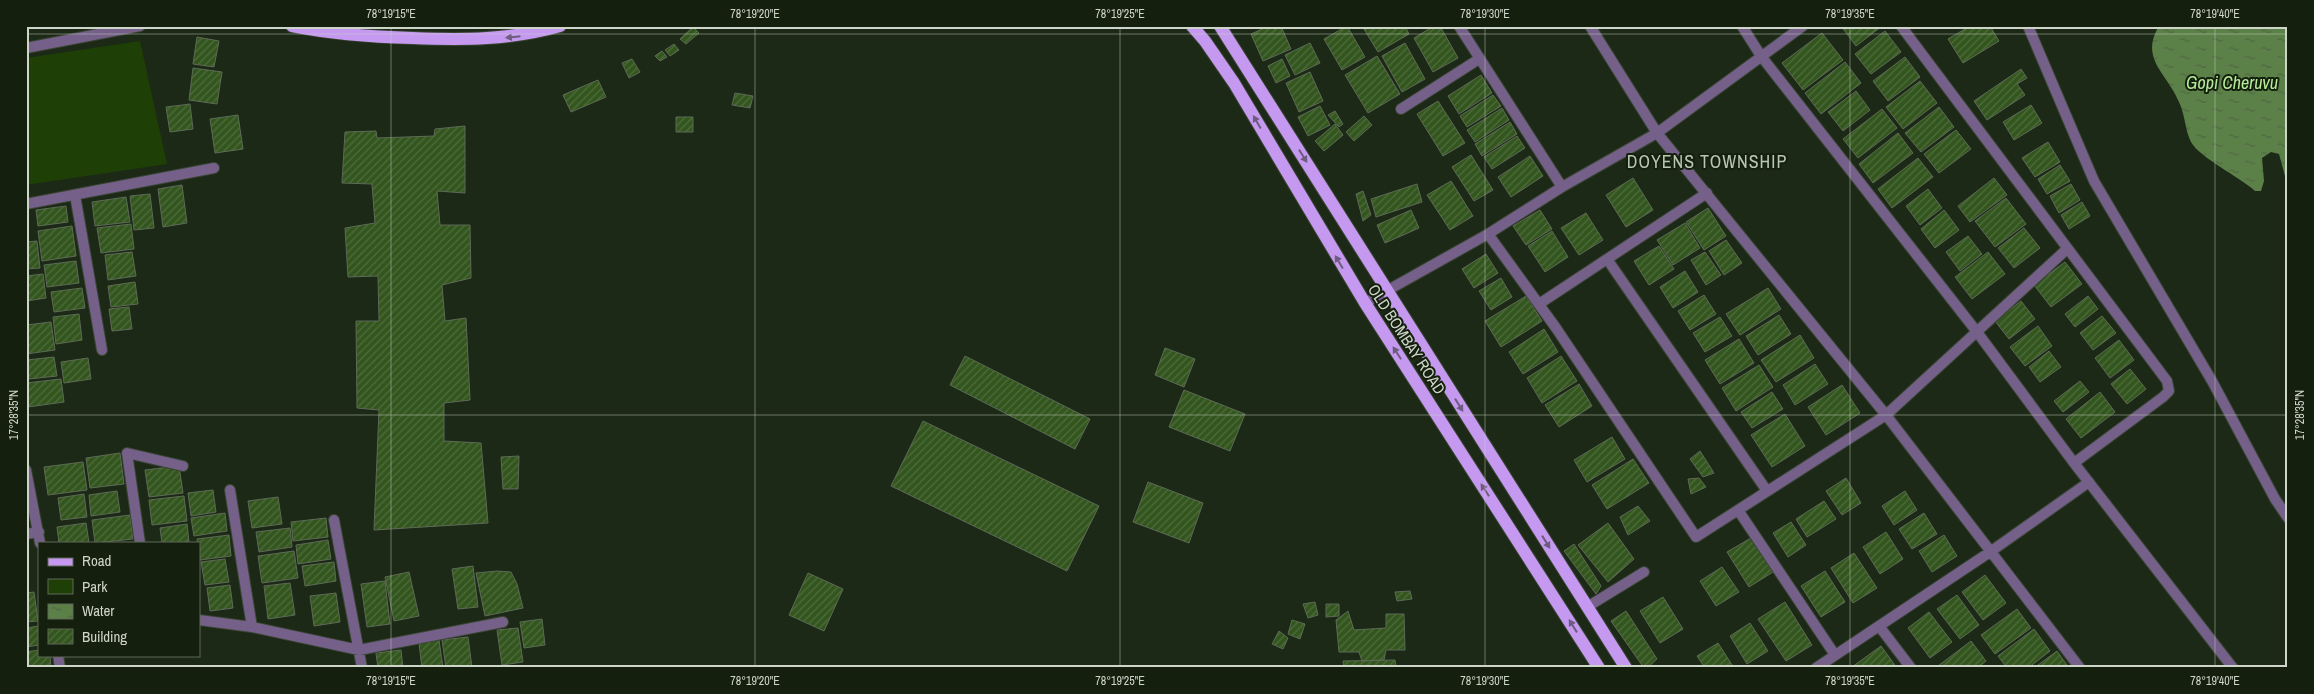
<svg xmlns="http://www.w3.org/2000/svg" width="2314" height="694" font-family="'Archivo Narrow',sans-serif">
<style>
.green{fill:#1e3f05}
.water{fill:url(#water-ripples)}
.building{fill:url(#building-hatch);stroke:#5d6b56}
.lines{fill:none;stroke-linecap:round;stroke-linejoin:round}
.street-casing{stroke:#394533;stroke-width:12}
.primary-casing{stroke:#394533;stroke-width:14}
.street{stroke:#756089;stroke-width:10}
.primary{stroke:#c699f0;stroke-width:12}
.oneway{fill:#6d5c7f}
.ticks{fill:none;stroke:#cdd5c9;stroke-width:1;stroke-opacity:0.45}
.labels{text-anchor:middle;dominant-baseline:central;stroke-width:4;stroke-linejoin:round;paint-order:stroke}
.street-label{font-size:16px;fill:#cdd5c9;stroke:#141f0e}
.water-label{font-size:18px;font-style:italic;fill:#b6ec99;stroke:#141f0e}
.neighbourhood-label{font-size:18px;letter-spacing:1px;fill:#b8c7b1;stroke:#141f0e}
.neatline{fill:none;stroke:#cdd5c9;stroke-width:2}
.ticks-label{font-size:12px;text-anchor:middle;fill:#cdd5c9}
</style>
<defs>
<pattern id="water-ripples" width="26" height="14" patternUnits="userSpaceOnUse" patternTransform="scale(1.25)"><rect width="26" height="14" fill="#5c8148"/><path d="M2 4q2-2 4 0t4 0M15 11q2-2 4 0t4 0" fill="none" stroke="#506743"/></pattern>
<pattern id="building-hatch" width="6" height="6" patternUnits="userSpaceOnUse" patternTransform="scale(1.25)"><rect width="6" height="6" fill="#33551e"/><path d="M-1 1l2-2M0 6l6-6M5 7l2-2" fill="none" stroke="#4f6d3d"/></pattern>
</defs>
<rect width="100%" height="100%" fill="#1d2917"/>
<!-- green -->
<path class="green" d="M140 41 167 164 26 185V58Z"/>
<!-- water -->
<path class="water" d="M2159 26H2288V187L2279 154 2271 152 2262 158 2264 181 2261 191H2255C2240 177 2200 158 2191 142 2185 130 2185 114 2179 102 2168 74 2139 59 2159 26Z"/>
<!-- building -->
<path class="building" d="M1269 26H1281L1291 49 1263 61 1251 34Z
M1347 26 1365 57 1342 70 1324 39Z
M1362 26H1405L1409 34 1378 52Z
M1434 26H1440L1458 58 1433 72 1414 38Z
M1841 26H1882L1856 46Z
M1970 26H1990L1999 41 1963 63 1948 39Z
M693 27 699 33 686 44 680 39Z
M1885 31 1901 52 1871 74 1855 54Z
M1822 33 1843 60 1803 90 1782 63Z
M197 37 219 41 214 67 193 64Z
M1310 43 1320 63 1295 75 1285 55Z
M1405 43 1425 79 1402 92 1382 56Z
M674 44 679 50 670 56 665 50Z
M662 51 667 57 660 61 655 56Z
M1377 56 1400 94 1368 113 1345 75Z
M1905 57 1920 77 1888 101 1873 81Z
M632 59 640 72 629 78 622 63Z
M1282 59 1290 76 1276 83 1268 66Z
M1845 62 1861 83 1821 114 1805 93Z
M193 68 222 72 217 104 189 100Z
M2021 69 2027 78 2017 84 2025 95 1987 120 1974 101Z
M1310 72 1323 101 1299 112 1286 83Z
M1481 75 1492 93 1459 114 1448 96Z
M598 80 606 97 571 112 563 95Z
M1920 81 1937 103 1903 129 1886 107Z
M1856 91 1870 110 1843 131 1828 112Z
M735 93 753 96 750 108 732 105Z
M1493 95 1501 106 1467 127 1460 116Z
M1438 101 1465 143 1443 156 1417 114Z
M190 104 193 129 170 132 166 107Z
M2031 105 2042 123 2014 140 2003 122Z
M1320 106 1330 125 1308 136 1298 117Z
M1939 107 1954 127 1921 152 1905 133Z
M1502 108 1509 120 1475 142 1467 130Z
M1882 109 1897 128 1858 158 1843 139Z
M1335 111 1343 124 1339 127 1328 115Z
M238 115 243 149 215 153 210 119Z
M1364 116 1372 125 1354 141 1346 132Z
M676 117H693V132H676Z
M1510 122 1517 134 1482 156 1475 144Z
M1335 124 1343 135 1324 151 1315 141Z
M465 126V193L437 191 440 225H470L471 278 442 285 445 321 466 318 470 400 444 403V441L481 443 488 523 374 530 379 410 357 408 356 321H379L378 276 348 277 345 228 375 223 372 184 342 183 345 132 376 131 377 138 434 136 435 129Z
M1956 130 1971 149 1939 173 1924 154Z
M1898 133 1913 153 1873 183 1859 164Z
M1517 136 1525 148 1492 169 1484 157Z
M2048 142 2060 162 2035 177 2022 158Z
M1471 155 1493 190 1474 201 1452 167Z
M1530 156 1543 176 1511 197 1498 177Z
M1918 158 1933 177 1892 208 1878 189Z
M2060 165 2070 181 2047 194 2038 179Z
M1633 178 1653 210 1626 227 1606 195Z
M1994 178 2007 195 1970 222 1958 206Z
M1451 181 1473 216 1450 230 1427 195Z
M1417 184 1422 202 1376 217 1371 199Z
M2071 184 2080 200 2059 213 2050 196Z
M182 185 187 223 163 227 158 189Z
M1928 189 1942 208 1920 225 1906 206Z
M1363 191 1371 215 1363 221 1356 194Z
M150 194 154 228 134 230 130 196Z
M126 197 130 222 95 226 92 202Z
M2006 198 2026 224 1995 247 1975 221Z
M2082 202 2090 216 2069 229 2061 215Z
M66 206 68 222 38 226 36 210Z
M1708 208 1726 236 1704 250 1686 222Z
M1411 210 1419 228 1385 243 1377 225Z
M1540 210 1552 229 1526 245 1513 226Z
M1944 210 1959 230 1935 248 1921 229Z
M1586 213 1603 240 1579 255 1561 228Z
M1685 223 1700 248 1673 265 1657 240Z
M131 224 134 249 101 253 97 228Z
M72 226 76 256 42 261 38 231Z
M2024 228 2040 248 2014 268 1998 248Z
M1552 231 1568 257 1545 272 1528 246Z
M1968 236 1982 254 1960 271 1946 252Z
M1726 240 1742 263 1724 275 1709 251Z
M37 241 40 268 26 269V242Z
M1659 246 1674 269 1649 285 1634 261Z
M132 252 136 276 108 280 105 255Z
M1705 252 1721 275 1706 285 1691 260Z
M1988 252 2005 274 1972 299 1955 277Z
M1486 254 1498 273 1474 288 1462 269Z
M76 261 79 283 47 287 44 265Z
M2065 262 2082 284 2051 307 2034 285Z
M1685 271 1698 292 1673 308 1660 287Z
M43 274 46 298 26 301V276Z
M1501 278 1512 297 1491 310 1479 291Z
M135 282 138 304 111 307 108 286Z
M82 288 85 308 54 312 51 292Z
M1768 288 1781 309 1740 335 1726 314Z
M1704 295 1716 314 1690 330 1678 311Z
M1526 296 1542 321 1501 347 1485 321Z
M2088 296 2098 309 2075 327 2065 314Z
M2021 301 2035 319 2009 339 1995 321Z
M129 307 132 329 112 331 109 309Z
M79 314 82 340 56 344 53 317Z
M1779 315 1791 334 1758 355 1746 336Z
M2102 316 2116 333 2093 350 2080 333Z
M1720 317 1732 336 1705 352 1693 333Z
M51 322 55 350 26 354V325Z
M2038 326 2052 346 2025 366 2010 347Z
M1544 329 1558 352 1523 374 1509 352Z
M1800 335 1814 358 1776 382 1761 360Z
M1739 339 1754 363 1720 384 1705 360Z
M2119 340 2134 360 2110 378 2095 358Z
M1165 348 1195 359 1184 387 1155 375Z
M2049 351 2061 367 2040 382 2029 367Z
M965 356 1090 419 1075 449 950 385Z
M1561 356 1577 381 1542 403 1527 378Z
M54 357 57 376 29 379 27 360Z
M88 358 91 379 64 383 61 362Z
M1815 364 1828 384 1795 405 1783 385Z
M1759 365 1773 387 1736 411 1722 388Z
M2130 369 2146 389 2127 404 2111 384Z
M61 379 64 402 28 407 26 383Z
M2080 381 2089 392 2063 412 2054 401Z
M1579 384 1592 406 1559 427 1545 405Z
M1842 385 1860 413 1826 435 1808 407Z
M1184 390 1245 414 1230 451 1169 427Z
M1772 392 1783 409 1752 428 1741 412Z
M2100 392 2115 412 2081 438 2066 419Z
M1785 414 1805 446 1772 467 1751 435Z
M923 421 1099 506 1067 571 891 486Z
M1612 437 1625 459 1587 482 1574 460Z
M1700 451 1714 473 1703 477 1690 459Z
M120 453 124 484 90 488 86 458Z
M519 456 518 489H503L501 457Z
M1633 459 1649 483 1607 509 1592 485Z
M83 462 87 490 48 495 44 467Z
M179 466 183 493 149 497 145 470Z
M1699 478 1706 487 1691 494 1688 479Z
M1846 478 1861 503 1842 515 1826 491Z
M1148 482 1203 503 1189 543 1133 522Z
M213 490 216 512 191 516 188 493Z
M117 491 120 512 91 516 89 495Z
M1905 491 1917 510 1894 525 1882 506Z
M84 494 87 517 61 520 58 498Z
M184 496 187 521 152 525 149 500Z
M278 497 282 524 252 528 248 501Z
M1824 501 1836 519 1807 537 1796 519Z
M1638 506 1650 521 1628 535 1620 517Z
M225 513 227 531 194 536 191 518Z
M1924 513 1937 534 1912 549 1899 529Z
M130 515 133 539 95 543 92 520Z
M326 518 328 537 293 541 291 522Z
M1791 522 1806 545 1788 557 1773 533Z
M86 523 89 543H59L57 527Z
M1608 523 1634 559 1608 582 1578 545Z
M187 524 189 542 162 543 160 528Z
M290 528 292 547 259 552 256 532Z
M1886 532 1903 559 1880 574 1863 547Z
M229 535 231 556 200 560 197 539Z
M1944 535 1957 556 1932 572 1919 551Z
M1751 538 1773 572 1749 587 1727 552Z
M328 540 331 559 298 564 296 545Z
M1574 544 1601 586 1596 594 1564 551Z
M294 551 298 578 262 583 258 556Z
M1854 553 1877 588 1853 603 1831 568Z
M225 559 229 582 205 585 201 562Z
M334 562 336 581 305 586 302 566Z
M473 566 478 607 458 609 452 569Z
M1722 567 1739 592 1716 606 1700 581Z
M497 571 511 572 517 584 523 608 485 616 476 573Z
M1825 571 1845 602 1821 617 1801 586Z
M409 572 419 616 394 621 385 577Z
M808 573 843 589 824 631 789 615Z
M1985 575 2006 603 1983 620 1962 592Z
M385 581 390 624 367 627 361 584Z
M290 583 295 615 268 619 264 586Z
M230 585 233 608 210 611 207 588Z
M1410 591 1412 599 1397 601 1395 592Z
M34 592 38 621 26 622V593Z
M336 593 340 622 314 626 310 596Z
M1957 595 1979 625 1960 639 1937 609Z
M1663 597 1683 629 1660 643 1640 611Z
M1315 602 1318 615 1308 618 1303 604Z
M1785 602 1812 645 1786 661 1758 619Z
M1326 604H1339V616L1326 617Z
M2017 609 2031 628 1995 654 1981 635Z
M1348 611 1354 630 1386 628V614H1404L1405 650H1386L1384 660 1362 661 1359 652H1339L1336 620Z
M1626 611 1657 659 1647 668H1644L1611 621Z
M1929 612 1952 642 1930 658 1908 628Z
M542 619 545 645 524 648 520 622Z
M1292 620 1305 624 1300 639 1288 634Z
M1750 623 1768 651 1747 664 1730 636Z
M39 626V645L26 647V628Z
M518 628 523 662 502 665 497 630Z
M2034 629 2050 651 2028 668H2007L1998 656Z
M1279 631 1288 638 1283 649 1272 644Z
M468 637 472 668H446L442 640Z
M439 640 443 668H422L419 643Z
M1971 641 1986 661 1977 668H1940L1938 666Z
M1718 643 1734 668H1705L1697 656Z
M1881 646 1897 668H1852V667Z
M39 650V655H50L51 668H26V652Z
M401 650 403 668H378L376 653Z
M2057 651 2069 668H2034Z
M1395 660 1396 668H1344L1343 661Z"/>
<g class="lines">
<!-- street casing -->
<g class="street-casing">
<path id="street" d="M1459 26 1562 187
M1590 26 1657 133 1886 415 2080 668
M1742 26 1761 56 1977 332 2074 463 2233 668
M1901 26 2167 381 2169 391 2163 397 2074 463
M2028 26 2094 181 2212 381 2275 499 2288 518
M26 48 140 26
M1401 109 1479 59
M75 195 102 350
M26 204 214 168
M1488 234 1556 328 1696 537 1886 415 2067 249
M1607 259 1767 491
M1365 303 1488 234 1562 187 1657 133 1803 26
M1539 304 1707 193
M26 470 40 543
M230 490 252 627
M1738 510 1835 655
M334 520 362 668
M26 534 39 532
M140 543 127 453 183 466
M1587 607 1644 572
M199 620 252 627 359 650 503 622
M1879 626 1911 668
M58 655 60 668
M1816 668 1990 552 2089 482"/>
</g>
<!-- primary casing -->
<g class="primary-casing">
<path id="primary" d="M292 26C332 34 372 37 413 38 463 40 511 40 560 26
M1192 26 1205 41 1234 83 1365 303 1599 668
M1220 26 1626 668"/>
</g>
<!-- street -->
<use href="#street" class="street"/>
<!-- primary -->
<use href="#primary" class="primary"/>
</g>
<!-- one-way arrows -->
<defs><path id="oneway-solid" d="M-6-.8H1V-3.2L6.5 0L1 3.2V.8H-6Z" transform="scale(1.25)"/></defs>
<g class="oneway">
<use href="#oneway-solid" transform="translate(513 37) rotate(174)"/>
<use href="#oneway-solid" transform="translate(1257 122) rotate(-120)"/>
<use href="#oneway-solid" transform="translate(1303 156) rotate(58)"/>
<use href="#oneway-solid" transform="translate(1339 262) rotate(-121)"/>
<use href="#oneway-solid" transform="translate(1397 353) rotate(-123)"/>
<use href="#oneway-solid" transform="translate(1459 405) rotate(58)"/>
<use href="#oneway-solid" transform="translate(1485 490) rotate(-123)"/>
<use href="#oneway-solid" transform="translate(1546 542) rotate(58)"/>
<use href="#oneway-solid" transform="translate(1573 626) rotate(-122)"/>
</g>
<!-- ticks -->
<path class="ticks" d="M391 26V668M755 26V668M1120 26V668M1485 26V668M1850 26V668M2215 26V668M26 34H2288M26 415H2288"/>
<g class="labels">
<!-- street labels -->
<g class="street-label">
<text transform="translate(1407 339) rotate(57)">OLD BOMBAY ROAD</text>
</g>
<!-- water labels -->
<g class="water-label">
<text x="2232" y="82">Gopi Cheruvu</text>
</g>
<!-- neighbourhood labels -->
<g class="neighbourhood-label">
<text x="1707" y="161">DOYENS TOWNSHIP</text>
</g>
</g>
<!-- border -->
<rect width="2314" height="694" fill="none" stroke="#141f0e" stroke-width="55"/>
<!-- legend -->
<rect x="38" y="542" width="162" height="115" fill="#141f0e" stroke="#5e6859"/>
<rect x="48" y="558" width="25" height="8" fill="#c699f0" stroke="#5e6859"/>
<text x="82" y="566" font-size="15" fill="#cdd5c9">Road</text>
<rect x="48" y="579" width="25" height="15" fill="#1e3f05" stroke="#5e6859"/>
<text x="82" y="592" font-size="15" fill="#cdd5c9">Park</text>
<rect x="48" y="604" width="25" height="15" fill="url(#water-ripples)" stroke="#5e6859"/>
<text x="82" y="616" font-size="15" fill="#cdd5c9">Water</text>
<rect x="48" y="629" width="25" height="15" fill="url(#building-hatch)" stroke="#5e6859"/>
<text x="82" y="642" font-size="15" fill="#cdd5c9">Building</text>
<rect x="28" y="28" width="2258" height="638" class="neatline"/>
<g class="ticks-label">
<text x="391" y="18">78°19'15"E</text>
<text x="755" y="18">78°19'20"E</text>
<text x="1120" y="18">78°19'25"E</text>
<text x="1485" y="18">78°19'30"E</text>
<text x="1850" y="18">78°19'35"E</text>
<text x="2215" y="18">78°19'40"E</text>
<text transform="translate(14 415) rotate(-90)" y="4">17°28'35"N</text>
<text transform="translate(2300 415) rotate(-90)" y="4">17°28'35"N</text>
<text x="391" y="685">78°19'15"E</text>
<text x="755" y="685">78°19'20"E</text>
<text x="1120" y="685">78°19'25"E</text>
<text x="1485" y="685">78°19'30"E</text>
<text x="1850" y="685">78°19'35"E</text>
<text x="2215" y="685">78°19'40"E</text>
</g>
</svg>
